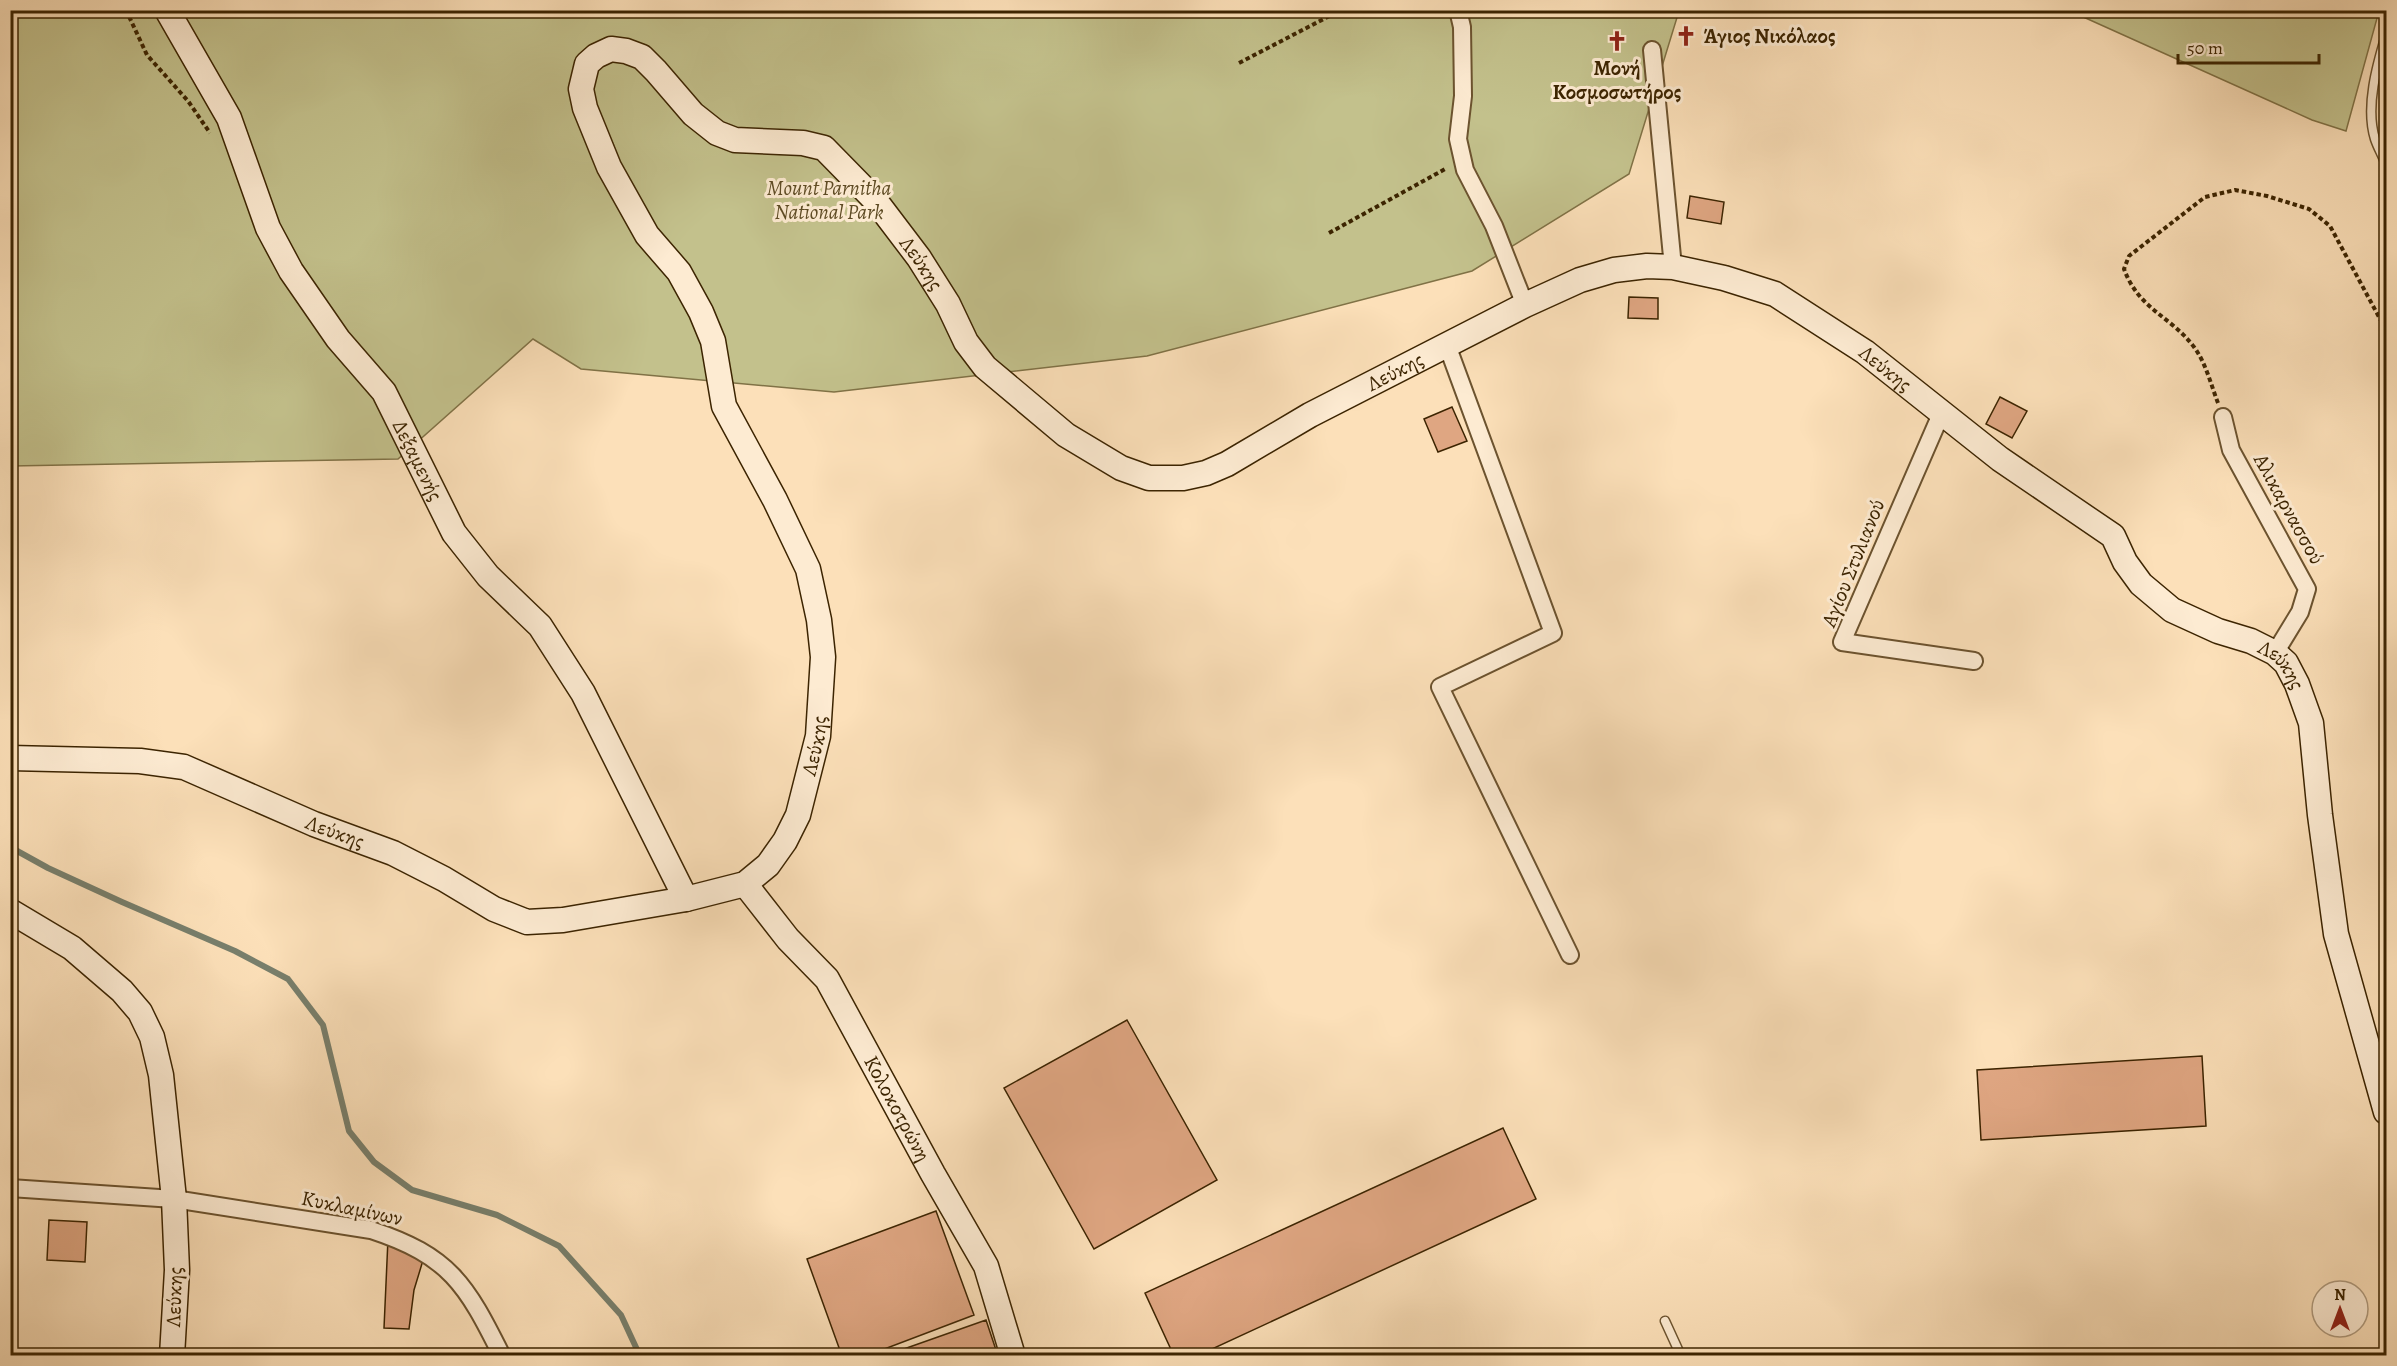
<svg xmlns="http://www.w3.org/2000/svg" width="2397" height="1366" font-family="Alegreya,serif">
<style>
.green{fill:#c3c18c;stroke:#807246;stroke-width:1.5}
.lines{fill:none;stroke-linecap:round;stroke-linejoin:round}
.stream{stroke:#787f6c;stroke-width:6}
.building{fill:#dfa682;stroke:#3c2401;stroke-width:1.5}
.lane-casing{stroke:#6c532f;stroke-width:11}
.street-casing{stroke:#6c532f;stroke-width:20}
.secondary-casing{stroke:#3c2401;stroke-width:27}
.path{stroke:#3c2401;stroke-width:4;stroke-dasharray:4.5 3;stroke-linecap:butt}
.lane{stroke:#fdebd2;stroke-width:8}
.street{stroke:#fdebd2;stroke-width:16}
.secondary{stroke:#fdebd2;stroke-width:24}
.labels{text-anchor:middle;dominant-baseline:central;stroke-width:6;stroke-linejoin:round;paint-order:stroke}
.poi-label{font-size:21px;font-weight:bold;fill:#3c2401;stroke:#fdebd2;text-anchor:start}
.park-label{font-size:21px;font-style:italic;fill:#5e4b24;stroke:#fdebd2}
.street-label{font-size:21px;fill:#3c2401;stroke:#fdebd2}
</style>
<rect width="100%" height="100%" fill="#fce0b9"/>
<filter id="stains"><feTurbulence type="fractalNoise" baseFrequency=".00333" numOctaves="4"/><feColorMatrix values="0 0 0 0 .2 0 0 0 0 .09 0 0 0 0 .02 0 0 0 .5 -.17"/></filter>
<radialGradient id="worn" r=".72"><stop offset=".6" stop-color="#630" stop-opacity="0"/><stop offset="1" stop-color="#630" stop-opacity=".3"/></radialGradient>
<!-- green -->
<path class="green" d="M10 11H1679L1629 174 1472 271 1147 356 834 392 581 369 533 339 398 459 11 466Z
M2070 11 2379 10V11L2346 131 2312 120Z"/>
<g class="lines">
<!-- stream -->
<path class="stream" d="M10 847 48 868 122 902 235 951 288 979 323 1025 349 1131 374 1162 412 1190 497 1215 559 1246 621 1315 640 1356"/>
</g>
<!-- building -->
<path class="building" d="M1690 196 1724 202 1721 224 1687 218Z
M1629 297 1658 298V319L1628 318Z
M2000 397 2027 411 2012 438 1986 424Z
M1452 407 1467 441 1438 452 1424 419Z
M1127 1020 1217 1180 1094 1249 1004 1088Z
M2202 1056 2206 1126 1981 1140 1977 1070Z
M1503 1128 1536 1199 1197 1356H1174L1145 1293Z
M936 1211 974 1315 866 1356H842L807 1259Z
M49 1220 87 1222 85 1262 47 1260Z
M388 1239 424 1257 414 1290 409 1329 384 1328Z
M10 1243 17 1251 10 1257Z
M986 1320 998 1356H884Z"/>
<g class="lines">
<!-- lane casing -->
<g class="lane-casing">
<path id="lane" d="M2386 35C2377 65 2365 107 2375 139 2378 148 2383 156 2386 165
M1665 1321 1681 1356"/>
</g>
<!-- street casing -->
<g class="street-casing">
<path id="street" d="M1458 10 1462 27 1463 96 1458 139 1465 170 1494 226 1525 305
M1652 50 1673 267
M1447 345 1553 633 1440 687 1570 955
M1941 414 1842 642 1974 661
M2223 417 2231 450 2307 589 2300 612 2275 653
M10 1188 174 1199 371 1230C450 1256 466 1284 502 1356"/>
</g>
<!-- secondary casing -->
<g class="secondary-casing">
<g id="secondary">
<path id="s1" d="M167 10 229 118 268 228 291 271 338 339 384 392 454 533 488 576 540 626 583 693 686 899"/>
<path id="s2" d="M10 758 140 761 184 767 314 824 393 853 444 879 494 909 527 922 563 920 686 899 745 884 768 865 785 841 798 815 818 736 823 657 819 620 808 569 775 500 724 406 713 341 701 312 679 272 647 235 609 167 585 108 581 89 587 64 596 56 611 49 626 51 642 57 656 71 693 114 717 133 735 140 803 143 824 148 875 200 919 258 948 304 966 342 985 367 1066 435 1121 468 1149 478H1183L1206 473 1227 464 1310 415 1525 305 1580 280 1614 270 1647 266 1673 267 1724 278 1775 294 1865 352 2000 459 2113 536 2125 562 2141 584 2172 610 2218 631 2251 641 2275 653 2286 663 2297 684 2311 723 2320 815 2336 934 2386 1112"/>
<path id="s3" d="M745 884 788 939 827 979 933 1174 986 1266 1013 1356"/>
<path d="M10 911 72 948 122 991 140 1012 152 1037 161 1075 174 1199 177 1270 172 1356"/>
</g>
</g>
<!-- path -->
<path class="path" d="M126 10 147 55 188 101 210 133
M1239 63 1341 10
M1329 233 1447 168
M2218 403C2211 385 2206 363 2194 347 2171 316 2139 310 2124 269L2129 256 2205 197 2235 190 2267 196 2309 209 2330 226 2386 330"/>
<!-- lane -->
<use href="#lane" class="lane"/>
<!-- street -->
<use href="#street" class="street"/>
<!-- secondary -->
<use href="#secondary" class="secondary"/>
</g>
<!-- icons -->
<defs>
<g id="church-bare" transform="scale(1.62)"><path d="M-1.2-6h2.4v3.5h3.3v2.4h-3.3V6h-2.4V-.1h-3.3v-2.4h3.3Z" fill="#8f2418" stroke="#fdebd2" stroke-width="2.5" paint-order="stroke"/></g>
</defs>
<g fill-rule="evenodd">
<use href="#church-bare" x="1686" y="36"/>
<use href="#church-bare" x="1617" y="41"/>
</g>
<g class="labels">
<!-- poi labels -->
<g class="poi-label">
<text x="1703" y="36">Άγιος Νικόλαος</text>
<text x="1617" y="68" text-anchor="middle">Μονή<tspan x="1617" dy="24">Κοσμοσωτήρος</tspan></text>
</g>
<!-- park labels -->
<g class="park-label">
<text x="829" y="188">Mount Parnitha<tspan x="829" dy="24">National Park</tspan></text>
</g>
<!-- street labels -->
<g class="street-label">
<text stroke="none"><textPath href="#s2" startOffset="2102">Λεύκης</textPath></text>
<text stroke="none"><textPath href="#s2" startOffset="3236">Λεύκης</textPath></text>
<text stroke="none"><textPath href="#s2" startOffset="2696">Λεύκης</textPath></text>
<text stroke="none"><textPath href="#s1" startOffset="519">Δεξαμενής</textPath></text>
<text transform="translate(2289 509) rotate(61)">Αλικαρνασσού</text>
<text transform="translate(1853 563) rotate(-68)">Αγίου Στυλιανού</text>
<text stroke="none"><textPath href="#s2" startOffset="3740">Λεύκης</textPath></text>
<text stroke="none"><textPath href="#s2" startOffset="933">Λεύκης</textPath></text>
<text stroke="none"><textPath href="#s2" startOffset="339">Λεύκης</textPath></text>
<text stroke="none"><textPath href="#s3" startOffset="273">Κολοκοτρώνη</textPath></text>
<text transform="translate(352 1208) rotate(12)">Κυκλαμίνων</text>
<text transform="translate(174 1297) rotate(-88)">Λεύκης</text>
</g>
</g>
<!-- margin -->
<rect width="2397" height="1366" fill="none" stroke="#fce0b9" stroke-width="36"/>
<rect x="12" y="12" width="2373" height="1342" fill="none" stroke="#3c2401" stroke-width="3"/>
<rect x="18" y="18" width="2361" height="1330" fill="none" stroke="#3c2401" stroke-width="1.5"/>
<!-- north arrow -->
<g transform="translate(2340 1309)"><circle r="28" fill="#fdebd2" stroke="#b09b7e" stroke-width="1.5"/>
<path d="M0-4.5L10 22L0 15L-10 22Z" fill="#8f2418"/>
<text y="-9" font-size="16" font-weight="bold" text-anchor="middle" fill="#3c2401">N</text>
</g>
<!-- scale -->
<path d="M2178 54v9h141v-9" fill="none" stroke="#3c2401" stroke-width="3"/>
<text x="2187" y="54" font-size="18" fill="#3c2401" stroke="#fdebd2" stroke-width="4.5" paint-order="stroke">50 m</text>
<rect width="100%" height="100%" filter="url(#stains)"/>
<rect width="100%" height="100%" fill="url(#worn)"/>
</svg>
